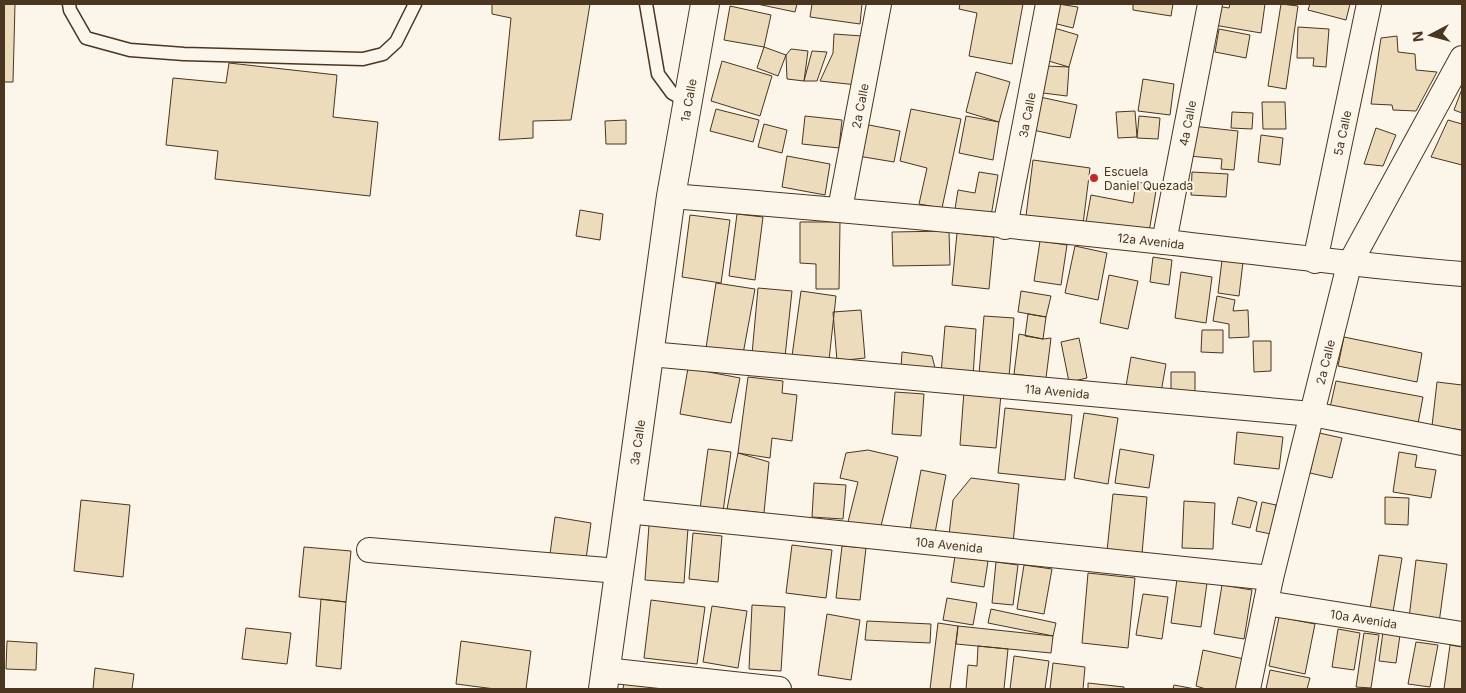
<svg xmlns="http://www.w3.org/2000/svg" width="1466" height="693" font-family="Inter,sans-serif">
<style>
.building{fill:#ecdcbc;stroke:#4a3520}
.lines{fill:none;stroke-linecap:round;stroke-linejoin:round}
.service-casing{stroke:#4a3520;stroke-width:15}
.minor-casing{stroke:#4a3520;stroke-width:26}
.tertiary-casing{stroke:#4a3520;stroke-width:30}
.service{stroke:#fbf6e9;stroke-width:12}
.minor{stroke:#fbf6e9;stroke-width:24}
.tertiary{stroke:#fbf6e9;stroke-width:28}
.poi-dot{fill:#c62828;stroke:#fbf6e9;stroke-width:2}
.labels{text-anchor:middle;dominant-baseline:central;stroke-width:4;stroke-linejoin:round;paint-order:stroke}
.street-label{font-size:12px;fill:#4a3520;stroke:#fbf6e9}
.poi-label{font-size:12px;fill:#4a3520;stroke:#fbf6e9;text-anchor:start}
</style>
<rect width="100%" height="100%" fill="#fbf6e9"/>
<!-- building -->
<path class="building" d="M4 4H15L13 82H4Z
M492 4H590L571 120 533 121V138L499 140 511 18 492 14Z
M757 4H797L795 12Z
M812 4H862L860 24 810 17Z
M960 4H1023L1012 64 969 56 977 13 959 9Z
M1058 4 1078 7 1073 28 1053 23Z
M1133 4H1173L1171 16 1133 10Z
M1230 4H1265L1261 33 1214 25 1217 6 1229 8Z
M1281 4 1298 6 1286 89 1268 86Z
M1310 4H1350L1346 20 1308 10Z
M730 6 771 15 764 47 724 40Z
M1298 27 1329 29 1326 67 1313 66 1314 58H1297Z
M1054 28 1078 35 1069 67 1045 60Z
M1219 29 1250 35 1246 58 1215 52Z
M834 34 862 36 857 85 820 81 833 53Z
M1397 36 1398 52 1415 54 1416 70 1437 72 1416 111 1393 110 1392 105 1371 104 1381 38Z
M764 47 786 55 778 76 757 68Z
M791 49 808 51 804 81 787 79 786 55Z
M812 51 827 52 817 81H804Z
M722 61 772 76 760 116 711 101Z
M229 63 337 75 333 117 378 122 370 196 215 179 218 151 166 145 173 78 226 83Z
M1046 66 1069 67 1067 96 1043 93Z
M976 72 1010 82 999 122 966 112Z
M1143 79 1174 84 1170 115 1138 111Z
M1462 89V113L1454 110Z
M1040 97 1077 105 1070 138 1033 130Z
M1262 102H1285L1286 129H1263Z
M716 109 759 120 753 142 710 131Z
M911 109 961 119 942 208 919 204 927 168 900 161Z
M1135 111 1137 137 1118 138 1116 112Z
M1232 112 1253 113 1252 129 1231 128Z
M805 116 842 120 839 148 802 144Z
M966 116 999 122 993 160 959 153Z
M1139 116 1160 118 1158 139 1137 138Z
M626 120V144H606L605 121Z
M1448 120 1462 124V165L1431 157Z
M764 124 787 130 782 153 758 147Z
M864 124 900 131 894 162 858 156Z
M1192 126 1238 131 1234 170 1221 169 1222 159 1189 156Z
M1376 128 1396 135 1383 166 1364 164Z
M1261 135 1283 138 1280 165 1258 162Z
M787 156 830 164 825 195 782 187Z
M1033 160 1090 168 1083 224 1026 216Z
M979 172 998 175 991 216 955 209 958 190 975 193Z
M1192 172 1228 174 1226 197 1191 195Z
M1136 182 1157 185 1149 232 1086 222 1091 195 1133 203Z
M580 210 603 214 600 240 576 236Z
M737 214 763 217 755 280 729 276Z
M690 215 730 220 721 283 682 277Z
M800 222H840L839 289H816V264L800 263Z
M949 231 950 265 893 266 892 232Z
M957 233 994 237 989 289 952 285Z
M1040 241 1067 245 1061 285 1034 281Z
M1075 246 1107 253 1098 300 1065 293Z
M1153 257 1172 260 1169 285 1150 282Z
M1222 260 1243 262 1239 296 1218 293Z
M1181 272 1212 277 1206 323 1175 318Z
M1109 275 1138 281 1128 329 1100 323Z
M716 283 755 289 743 354 706 348Z
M758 288 792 291 785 357 752 354Z
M801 291 836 296 829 360 792 356Z
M1021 291 1051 296 1046 317 1018 312Z
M1217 296 1235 300 1233 311 1248 310 1249 337 1229 338V324L1213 321Z
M861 310 865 358 837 361 833 312Z
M1028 314 1046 317 1043 339 1025 336Z
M984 316 1014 318 1009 377 979 374Z
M945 326 976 329 973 377 941 374Z
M1202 330H1223V353L1201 352Z
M1019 334 1043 339 1051 338 1046 378 1014 374Z
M1344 337 1422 353 1417 382 1338 366Z
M1079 338 1087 378 1069 382 1061 342Z
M1253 341H1271V371L1254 372Z
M902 352 932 356 936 372 901 368Z
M1131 357 1166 364 1160 398 1125 392Z
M688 368 740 378 731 423 680 414Z
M1171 372H1195V392L1171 393Z
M748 377 783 381 782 393 797 395 792 441 772 438 770 458 738 453Z
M1336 381 1423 397 1417 429 1329 412Z
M1437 382 1462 385V430L1432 426Z
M964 391 1001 394 996 448 960 445Z
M895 392 924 394 921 436 892 434Z
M1005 408 1072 415 1065 480 998 473Z
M1084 413 1118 418 1108 484 1074 478Z
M1237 432 1283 437 1279 469 1234 464Z
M1319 433 1342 438 1332 478 1310 473Z
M708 449 731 452 723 512 700 509Z
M1120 449 1154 455 1149 488 1115 483Z
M868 450 898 457 880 530 848 522 858 482 840 478 846 453Z
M1399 452 1417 455 1415 467 1436 470 1431 498 1393 492Z
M738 453 769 462 764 513 727 509Z
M921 470 946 475 935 533 910 529Z
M971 478 1019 484 1013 543 949 535 953 500Z
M814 483 846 485 843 519 812 517Z
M1113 494 1147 497 1142 554 1107 551Z
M1238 497 1257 502 1250 528 1232 524Z
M1385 497 1409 498 1408 525 1385 524Z
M81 500 130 505 123 577 74 571Z
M1184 501 1215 503 1213 549 1182 548Z
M1262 502 1276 505 1271 534 1256 531Z
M555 517 591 523 586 559 550 554Z
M649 525 688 528 684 583 645 580Z
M693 533 722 536 718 582 689 579Z
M792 545 832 550 826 598 786 593Z
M842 546 866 548 860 600 836 598Z
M304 547 351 551 346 602 299 597Z
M1379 555 1402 558 1393 612 1370 609Z
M955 556 988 561 984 587 951 582Z
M1416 560 1447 564 1439 623 1409 618Z
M996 562 1018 565 1013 605 992 603Z
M1024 565 1052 569 1044 614 1017 609Z
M1088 573 1135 578 1128 648 1082 643Z
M1177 579 1207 583 1201 627 1171 623Z
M1222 585 1252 590 1244 639 1214 634Z
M1143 594 1168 597 1162 639 1136 635Z
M947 598 977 603 973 625 943 620Z
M321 599 346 602 341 669 316 666Z
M651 600 705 607 697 664 644 658Z
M752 605 785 607 781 671 749 669Z
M712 606 747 611 738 668 703 662Z
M991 609 1056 623 1053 636 988 623Z
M827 614 860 620 851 680 818 675Z
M1279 617 1315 624 1305 674 1269 666Z
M867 621 931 624 930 643 865 640Z
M938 623 958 626 950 689H930Z
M958 626 1053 636 1051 653 956 644Z
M246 628 291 633 287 664 242 659Z
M1338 629 1360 633 1354 670 1332 667Z
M1383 632 1400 635 1396 663 1379 661Z
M1364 633 1379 635 1371 688 1356 687Z
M7 641 37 643 36 670 6 669Z
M461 641 531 651 526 689H495L456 684Z
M1416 642 1438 645 1430 687 1408 684Z
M1450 645 1462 647V689H1444Z
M978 646 1008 649 1004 689H966L968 665 977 666Z
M1203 650 1244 659 1238 689H1206L1196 686Z
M1014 656 1049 661 1045 689H1010Z
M1053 663 1085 667 1083 689H1050Z
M95 668 134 674 132 689H93Z
M1270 670 1310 678 1307 689H1266Z
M624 682 661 689H623Z
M1088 683 1124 687V689H1088Z
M1174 685 1195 689H1173Z"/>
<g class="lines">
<!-- service casing -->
<g class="service-casing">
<path id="service" d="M69 4 70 10 86 38 130 50 184 54 363 59 383 54 396 42 415 4
M646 4 658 74 672 93 688 102"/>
</g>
<!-- minor casing -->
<g class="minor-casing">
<g id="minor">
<path id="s1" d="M671 196C835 209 1000 224 1164 242 1264 253 1363 266 1462 274"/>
<path id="s2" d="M840 209 879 4"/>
<path id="s3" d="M1005 227 1048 4"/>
<path id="s4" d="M1164 242 1210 4"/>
<path id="s5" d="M1315 261 1369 4"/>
<path id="s6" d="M650 354 1312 414 1462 443"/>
<path id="s7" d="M627 511 1271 578"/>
<path d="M369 550 619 571"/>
<path id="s8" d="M1266 603 1462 634"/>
<path d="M605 670 779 689"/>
<path id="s9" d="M1248 689 1271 578 1349 265 1462 58"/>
</g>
</g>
<!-- tertiary casing -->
<g class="tertiary-casing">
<g id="tertiary">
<path id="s10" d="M603 689 671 196 705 4"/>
</g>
</g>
<!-- service -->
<use href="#service" class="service"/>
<!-- minor -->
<use href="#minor" class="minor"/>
<!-- tertiary -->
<use href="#tertiary" class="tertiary"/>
</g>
<!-- markers -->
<circle class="poi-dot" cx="1094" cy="178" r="5"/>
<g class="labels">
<!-- street labels -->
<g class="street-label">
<text stroke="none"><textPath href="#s10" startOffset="595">1a Calle</textPath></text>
<text stroke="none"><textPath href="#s2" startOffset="105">2a Calle</textPath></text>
<text stroke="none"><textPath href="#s3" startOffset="114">3a Calle</textPath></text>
<text stroke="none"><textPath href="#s4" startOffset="121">4a Calle</textPath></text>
<text stroke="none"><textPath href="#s5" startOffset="131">5a Calle</textPath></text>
<text stroke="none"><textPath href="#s1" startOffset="482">12a Avenida</textPath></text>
<text stroke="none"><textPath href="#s9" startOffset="336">2a Calle</textPath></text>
<text stroke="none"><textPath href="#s6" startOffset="409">11a Avenida</textPath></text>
<text stroke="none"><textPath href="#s10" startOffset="249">3a Calle</textPath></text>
<text stroke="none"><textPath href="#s7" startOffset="324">10a Avenida</textPath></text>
<text stroke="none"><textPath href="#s8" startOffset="99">10a Avenida</textPath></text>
</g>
<!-- poi labels -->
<g class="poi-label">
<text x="1104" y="171">Escuela<tspan x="1104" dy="14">Daniel Quezada</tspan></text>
</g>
</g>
<!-- border -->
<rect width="1466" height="693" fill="none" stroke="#4a3520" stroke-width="10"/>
<!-- north arrow -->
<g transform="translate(1431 35) rotate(264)" stroke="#fbf6e9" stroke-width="4" paint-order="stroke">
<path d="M0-4L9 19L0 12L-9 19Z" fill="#4a3520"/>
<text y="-8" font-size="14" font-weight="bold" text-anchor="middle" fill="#4a3520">N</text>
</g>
</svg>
